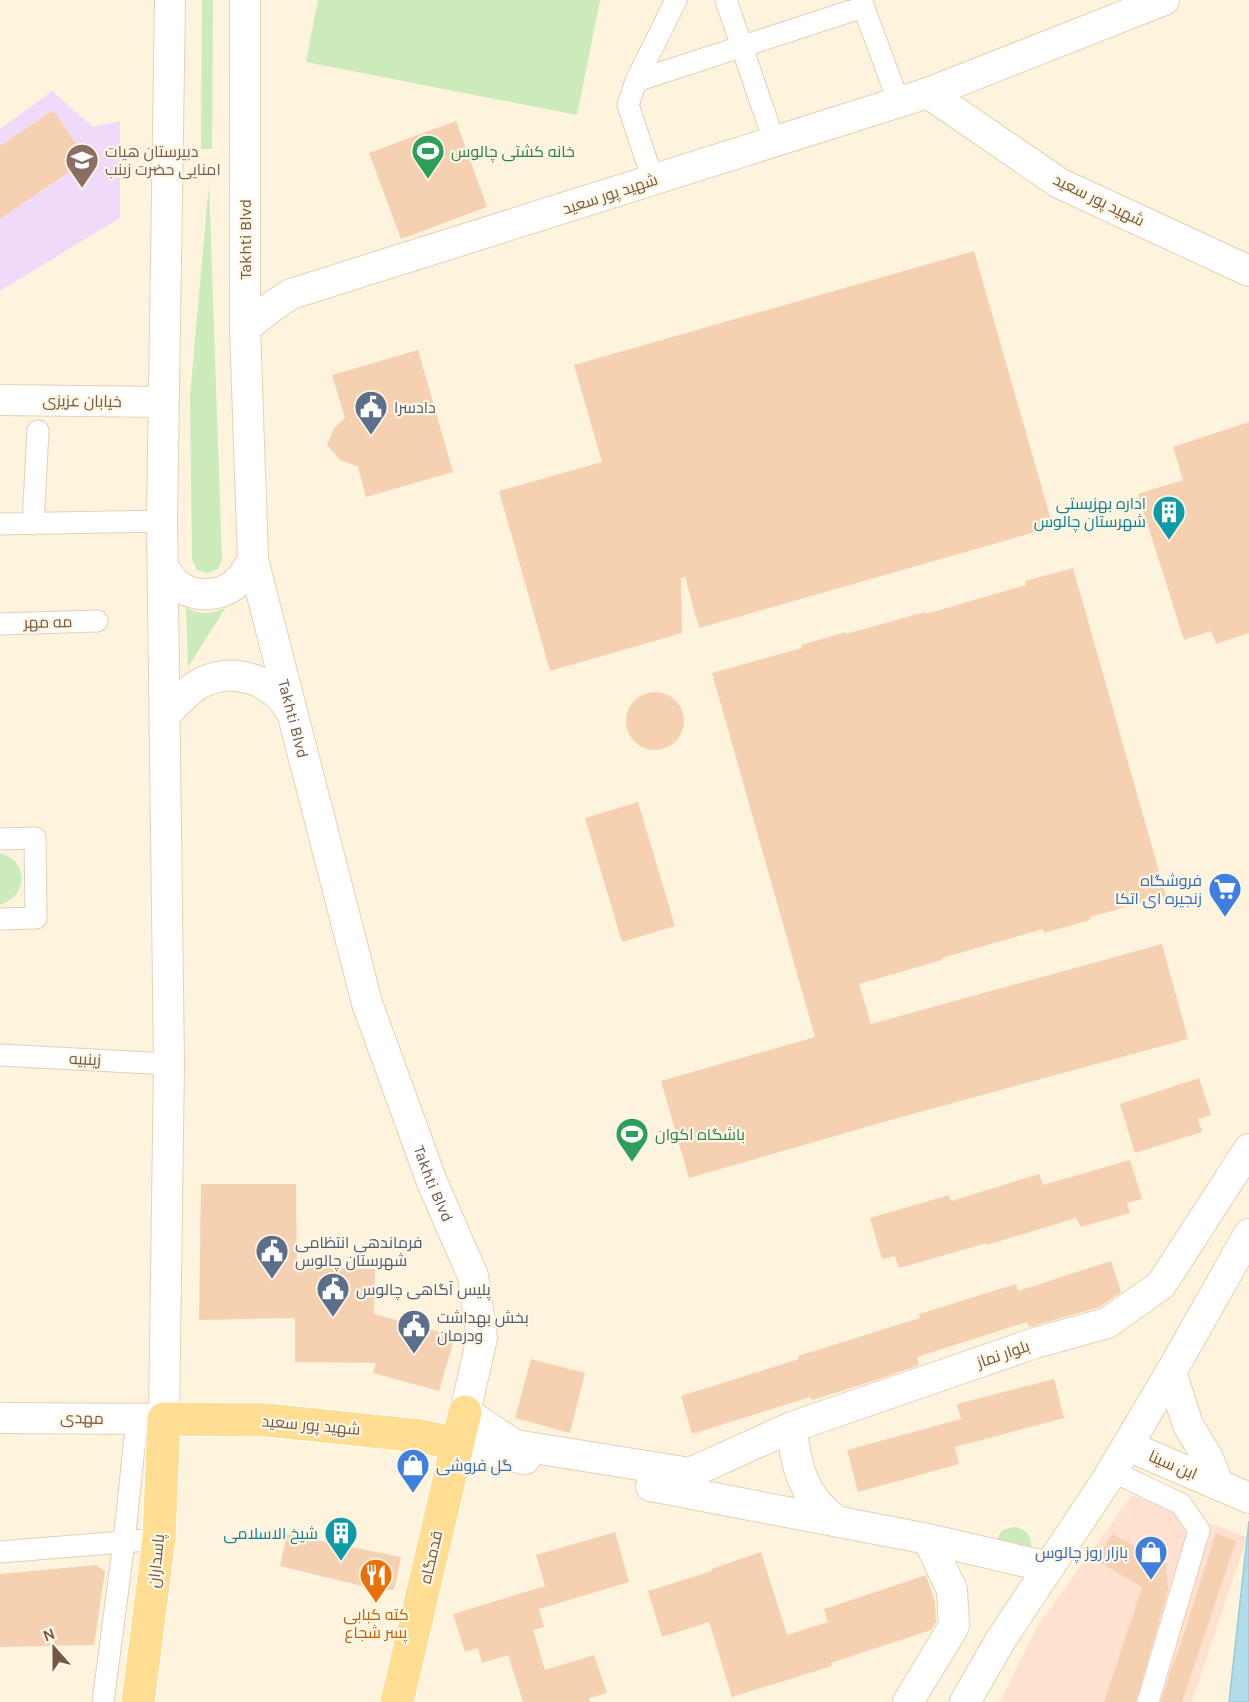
<svg xmlns="http://www.w3.org/2000/svg" width="1249" height="1702" font-family="Karla,Cairo,sans-serif">
<style>
.commercial{fill:#ffe1cf}
.education{fill:#f0daf9}
.green{fill:#cbebbb}
.water{fill:#b1dce8;stroke:#96cbda;stroke-width:1.5}
.building{fill:#f5d1b2}
.lines{fill:none;stroke-linecap:round;stroke-linejoin:round}
.street-casing{stroke:#e2cfb9;stroke-width:23}
.secondary-casing{stroke:#e7d0b6;stroke-width:32}
.primary-casing{stroke:#fff;stroke-width:35}
.street{stroke:#fff;stroke-width:21}
.secondary{stroke:#fff;stroke-width:30}
.primary{stroke:#ffdd92;stroke-width:33}
.labels{text-anchor:middle;dominant-baseline:central;stroke-width:4.5;stroke-linejoin:round;paint-order:stroke}
.education-label{font-size:16px;fill:#785e54;stroke:#fff6e4;text-anchor:start}
.leisure-label{font-size:16px;fill:#27864d;stroke:#fff6e4;text-anchor:start}
.street-label{font-size:16px;fill:#745844;stroke:#fff6e4}
.service-label{font-size:16px;fill:#4e5e75;stroke:#fff6e4;text-anchor:start}
.culture-label{font-size:16px;fill:#0d838f;stroke:#fff6e4;text-anchor:end}
.shop-label{font-size:16px;fill:#366cbe;stroke:#fff6e4;text-anchor:end}
.food-label{font-size:16px;fill:#c56008;stroke:#fff6e4}
</style>
<rect width="100%" height="100%" fill="#fef3dc"/>
<!-- commercial -->
<path class="commercial" d="M1132 1495 1247 1537 1192 1702H1000L1038 1625Z"/>
<!-- education -->
<path class="education" d="M52 91 93 127 120 121V218L0 291V219L87 160 53 110 0 146V129Z"/>
<!-- green -->
<path class="green" d="M202 0H213L212 149H201Z
M318 0H600L577 115 306 62Z
M209 183 222 560 218 569 208 573 197 570 192 559 190 396Z
M226 607 188 667 186 608C201 615 211 615 226 607Z
M0 853C30 861 28 896 0 905Z
M1013 1527C1027 1528 1033 1538 1031 1551L996 1541 1002 1530Z"/>
<!-- water -->
<path class="water" d="M1249 1521V1702H1229Z"/>
<!-- building -->
<path class="building" d="M53 110 87 160 0 219V146Z
M456 121 487 207 401 239 369 153Z
M974 251 1053 527 699 628 685 577 681 578 682 633 550 671 499 491 602 462 574 365Z
M418 350 453 472 366 497 358 467 340 460 327 445 334 428 345 418 332 375Z
M1249 422V633L1216 644 1211 631 1184 640 1138 494 1183 480 1173 447Z
M1073 568 1166 896 1090 917V920L1044 933 1043 929 942 958V960L859 984 871 1024 1162 944 1188 1039 894 1119 689 1178 661 1081 815 1037 712 673 802 648 801 645 846 632V634L925 612 926 614 1026 585 1025 581Z
M626 721a29 29 0 1 1 58 0a29 29 0 1 1-58 0Z
M638 802 675 926 622 942 585 818Z
M1199 1078 1211 1115 1198 1119 1202 1132 1135 1153 1120 1104Z
M1130 1160 1142 1199 1127 1203 1130 1213 1081 1227 1076 1218 987 1245V1243L899 1268 895 1256 882 1259 870 1218 949 1195 951 1201 1039 1174 1043 1185Z
M201 1184H296L297 1268 375 1269 374 1314 455 1336 439 1391 373 1373 376 1363 295 1362V1318L199 1320Z
M1111 1261 1121 1292 1100 1307 1029 1327 1027 1322 917 1357 919 1365 876 1380 812 1400 810 1397 692 1434 681 1396 799 1359 798 1356 920 1318 919 1314 1016 1284 1018 1291Z
M531 1359 585 1373 570 1433 515 1418Z
M1054 1379 1064 1418 955 1447 959 1464 858 1492 847 1450 961 1419 957 1404Z
M615 1532 629 1582 539 1609 544 1627 533 1630 545 1670 594 1655 607 1693 589 1698 590 1702H523L508 1655 482 1663 478 1648 465 1652 453 1614 545 1586 536 1555Z
M1216 1533 1236 1541 1182 1702H1161L1175 1657V1661Z
M287 1534 401 1557 394 1590 374 1589 280 1566Z
M1112 1534 1166 1563 1168 1589 1136 1702H1104L1142 1587 1096 1560Z
M761 1552 787 1635 828 1622 824 1609 926 1575 935 1602 936 1622 931 1630 831 1663 832 1666 732 1697 709 1622 662 1637 648 1591 712 1571 711 1569Z
M96 1565 105 1571 94 1645 0 1647V1574Z"/>
<g class="lines">
<!-- street casing -->
<g class="street-casing">
<path id="street" d="M726 0 774 141
M861 0 899 103
M636 81 863 7
M653 180 628 105 636 81 676 0
M0 524 162 521
M33 524 38 431
M0 624 97 621
M0 839 35 838 36 918 0 919
M0 1055 169 1064
M1112 1471 1181 1504 1199 1530 1148 1702
M0 1552 159 1539
M103 1702 124 1542 137 1419"/>
</g>
<!-- secondary casing -->
<g class="secondary-casing">
<g id="secondary">
<path id="s1" d="M245 0V328L253 560 367 1003 432 1182 473 1276 482 1338 465 1412 515 1445 690 1473 792 1427 1035 1343 1107 1323 1161 1285 1249 1149"/>
<path d="M928 93 1059 183 1249 271"/>
<path d="M245 328 270 308 291 294 928 93 1164 0"/>
<path d="M0 400 164 402"/>
<path d="M163 567C168 575 173 583 182 588 200 599 226 595 239 580 245 574 249 566 253 560"/>
<path d="M165 715C175 704 186 692 199 684 232 665 273 680 291 711"/>
<path d="M1171 1372 1188 1425 1208 1458 1218 1484"/>
<path d="M0 1418 164 1419 169 1064 162 521 170 0"/>
<path d="M792 1427C795 1466 804 1500 839 1522"/>
<path d="M457 1444 525 1459"/>
<path d="M1128 1446 1249 1498"/>
<path d="M651 1486 928 1539 1048 1567"/>
<path d="M908 1702 954 1626 952 1590 928 1539"/>
<path d="M965 1702 1000 1641 1108 1478 1171 1372 1249 1234"/>
</g>
</g>
<!-- primary casing -->
<g class="primary-casing">
<path id="primary" d="M138 1702 159 1539 164 1419 267 1420 420 1436 457 1444
M397 1702 465 1412"/>
</g>
<!-- street -->
<use href="#street" class="street"/>
<!-- secondary -->
<use href="#secondary" class="secondary"/>
<!-- primary -->
<use href="#primary" class="primary"/>
</g>
<!-- icons -->
<defs>
<g id="stadium-pin" transform="scale(1.725)"><path d="M0 17L-7.5 6A9.5 9.5 0 1 1 7.5 6Z" fill="#2e9e5b" stroke="#fff6e4"/><path d="M0-5a6.5 5 0 1 0 0 10a6.5 5 0 1 0 0-10ZM-3.5-1.8h7v3.6h-7Z" fill="#fff"/></g>
<g id="school-pin" transform="scale(1.725)"><path d="M0 17L-7.5 6A9.5 9.5 0 1 1 7.5 6Z" fill="#8d6e63" stroke="#fff6e4"/><path d="M0-5L7-2L0 1L-7-2ZM-4 1L0 2.5L4 1V4Q0 6-4 4Z" fill="#fff"/></g>
<g id="civic-pin" transform="scale(1.725)"><path d="M0 17L-7.5 6A9.5 9.5 0 1 1 7.5 6Z" fill="#5c6f8a" stroke="#fff6e4"/><path d="M-.6-6.5H3V-4.5H.6V-3L4-1V1h2V6H-6V1h2V-1L-.6-3ZM-1.2 2.5V6h2.4V2.5Z" fill="#fff"/></g>
<g id="building-pin" transform="scale(1.725)"><path d="M0 17L-7.5 6A9.5 9.5 0 1 1 7.5 6Z" fill="#0f9aa8" stroke="#fff6e4"/><path d="M-4-6H4V6H1V3H-1V6H-4ZM-2.5-4.3h1.7v1.8h-1.7ZM.8-4.3h1.7v1.8H.8ZM-2.5-1h1.7V.8h-1.7ZM.8-1h1.7V.8H.8Z" fill="#fff"/></g>
<g id="supermarket-pin" transform="scale(1.725)"><path d="M0 17L-7.5 6A9.5 9.5 0 1 1 7.5 6Z" fill="#3f7fe0" stroke="#fff6e4"/><path d="M-6-5.5h2.5l.6 2H6L4.5 2H-2.5L-4.4-4H-6ZM-1.5 3.2a1.3 1.3 0 1 0 .1 0ZM3 3.2a1.3 1.3 0 1 0 .1 0Z" fill="#fff"/></g>
<g id="shop-pin" transform="scale(1.725)"><path d="M0 17L-7.5 6A9.5 9.5 0 1 1 7.5 6Z" fill="#3f7fe0" stroke="#fff6e4"/><path d="M-5-2.5h2.3a2.7 3.5 0 0 1 5.4 0H5L5.5 6h-11ZM-1.5-2.5h3a1.5 2.3 0 0 0-3 0Z" fill="#fff"/></g>
<g id="restaurant-pin" transform="scale(1.725)"><path d="M0 17L-7.5 6A9.5 9.5 0 1 1 7.5 6Z" fill="#e8710a" stroke="#fff6e4"/><path d="M-5-6h1v4h1v-4h1v4h1v-4h1v5L-1.5 .5V6h-2V.5L-5-1ZM5-6V6H3V1.5H1.5Q1.5-4 5-6Z" fill="#fff"/></g>
</defs>
<g fill-rule="evenodd">
<use href="#stadium-pin" x="428" y="151"/>
<use href="#school-pin" x="82" y="160"/>
<use href="#civic-pin" x="371" y="407"/>
<use href="#building-pin" x="1169" y="512"/>
<use href="#supermarket-pin" x="1225" y="889"/>
<use href="#stadium-pin" x="632" y="1134"/>
<use href="#civic-pin" x="272" y="1251"/>
<use href="#civic-pin" x="333" y="1289"/>
<use href="#civic-pin" x="414" y="1326"/>
<use href="#shop-pin" x="413" y="1465"/>
<use href="#building-pin" x="341" y="1533"/>
<use href="#shop-pin" x="1151" y="1552"/>
<use href="#restaurant-pin" x="376" y="1575"/>
</g>
<g class="labels">
<!-- education labels -->
<g class="education-label">
<text x="105" y="151">دبیرستان هیات<tspan x="105" dy="18">امنایی حضرت زینب</tspan></text>
</g>
<!-- leisure labels -->
<g class="leisure-label">
<text x="451" y="151">خانه کشتی چالوس</text>
<text x="655" y="1134">باشگاه اکوان</text>
</g>
<!-- street labels -->
<g class="street-label">
<text transform="translate(610 194) rotate(-18)">شهید پور سعید</text>
<text transform="translate(1099 200) rotate(26)">شهید پور سعید</text>
<text transform="translate(245 239) rotate(-90)">Takhti Blvd</text>
<text transform="translate(82 401) rotate(1)">خیابان عزیزی</text>
<text transform="translate(48 622) rotate(-1)">مه مهر</text>
<text stroke="none"><textPath href="#s1" startOffset="724">Takhti Blvd</textPath></text>
<text transform="translate(85 1059) rotate(3)">زینبیه</text>
<text stroke="none"><textPath href="#s1" startOffset="1210">Takhti Blvd</textPath></text>
<text transform="translate(1003 1354) rotate(-19)">بلوار نماز</text>
<text transform="translate(82 1418) rotate(1)">مهدی</text>
<text transform="translate(311 1425) rotate(5)">شهید پور سعید</text>
<text transform="translate(1173 1465) rotate(23)">ابن سینا</text>
<text transform="translate(431 1557) rotate(-77)">قدمگاه</text>
<text transform="translate(156 1561) rotate(-84)">پاسداران</text>
</g>
<!-- service labels -->
<g class="service-label">
<text x="394" y="407">دادسرا</text>
<text x="295" y="1242">فرماندهی انتظامی<tspan x="295" dy="18">شهرستان چالوس</tspan></text>
<text x="356" y="1289">پلیس آگاهی چالوس</text>
<text x="437" y="1317">بخش بهداشت<tspan x="437" dy="18">ودرمان</tspan></text>
</g>
<!-- culture labels -->
<g class="culture-label">
<text x="1146" y="503">اداره بهزیستی<tspan x="1146" dy="18">شهرستان چالوس</tspan></text>
<text x="318" y="1533">شیخ الاسلامی</text>
</g>
<!-- shop labels -->
<g class="shop-label">
<text x="1202" y="880">فروشگاه<tspan x="1202" dy="18">زنجیره ای اتکا</tspan></text>
<text x="436" y="1465" text-anchor="start">گل فروشی</text>
<text x="1128" y="1552">بازار روز چالوس</text>
</g>
<!-- food labels -->
<g class="food-label">
<text x="376" y="1614">کته کبابی<tspan x="376" dy="18">پسر شجاع</tspan></text>
</g>
</g>
<!-- north arrow -->
<g transform="translate(54 1648) rotate(339)" stroke="#fff6e4" stroke-width="4.5" paint-order="stroke">
<path d="M0-4.5L10 22L0 15L-10 22Z" fill="#745844"/>
<text y="-9" font-size="16" font-weight="bold" text-anchor="middle" fill="#745844">N</text>
</g>
</svg>
